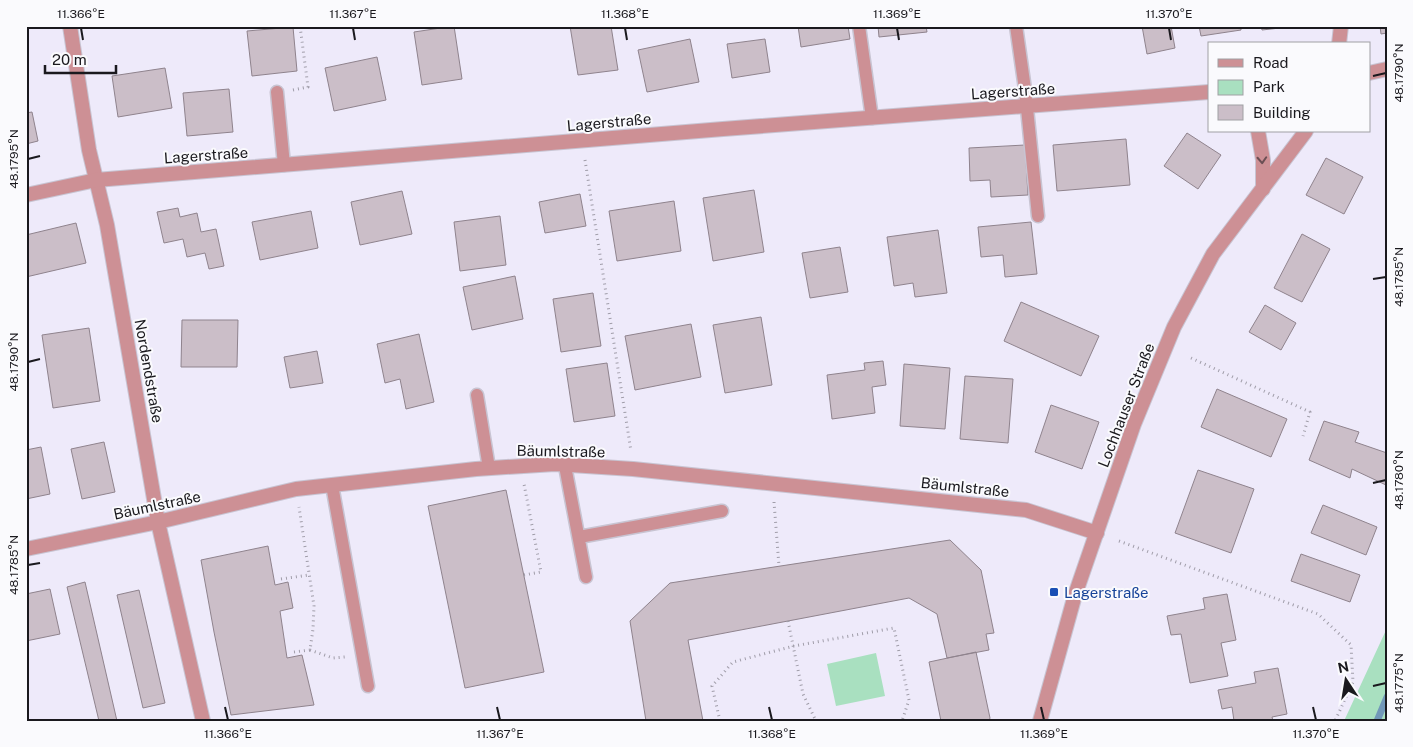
<svg xmlns="http://www.w3.org/2000/svg" width="1413" height="747" font-family="'Public Sans',sans-serif">
<style>
.green{fill:#a9e0c0}
.lines{fill:none;stroke-linecap:round;stroke-linejoin:round}
.stream{stroke:#7298b9;stroke-width:7}
.building{fill:#cbbec8;stroke:#8f838d}
.service-casing{stroke:#c8c4d2;stroke-width:15}
.minor-casing{stroke:#c8c4d2;stroke-width:16}
.tertiary-casing{stroke:#c8c4d2;stroke-width:16}
.path{stroke:#a09da9;stroke-width:3;stroke-dasharray:1 4;stroke-linecap:butt}
.service{stroke:#cd9095;stroke-width:12}
.minor{stroke:#cd9095;stroke-width:14}
.tertiary{stroke:#cd9095;stroke-width:14}
.oneway{stroke:#6b4f54}
.ticks{fill:none;stroke:#1a191e;stroke-width:2}
.transit-dot{fill:#1a4fb4;stroke:#fafafd;stroke-width:2}
.labels{text-anchor:middle;dominant-baseline:central;stroke-width:4;stroke-linejoin:round;paint-order:stroke}
.street-label{font-size:15px;fill:#1a191e;stroke:#fafafd}
.transit-label{font-size:15px;fill:#164399;stroke:#fafafd;text-anchor:start}
.neatline{fill:none;stroke:#1a191e;stroke-width:2}
.ticks-label{font-size:12px;text-anchor:middle;fill:#1a191e}
</style>
<rect width="100%" height="100%" fill="#eeeafa"/>
<!-- green -->
<path class="green" d="M1387 628V721H1344Z
M876 653 885 696 836 706 827 664Z"/>
<g class="lines">
<!-- stream -->
<path class="stream" d="M1377 721 1387 697"/>
</g>
<!-- building -->
<path class="building" d="M454 26 462 79 422 85 414 32Z
M570 26H611L618 70 578 75Z
M798 26H848L850 39 801 47Z
M878 26H926L927 32 879 37Z
M1142 26H1171L1175 48 1147 54Z
M1199 26H1241V30L1201 36Z
M1261 26H1298L1262 30Z
M1380 26H1387V33L1381 34Z
M293 27 297 71 252 76 247 31Z
M690 39 699 82 647 92 638 50Z
M765 39 770 72 732 78 727 44Z
M377 57 386 100 334 111 325 68Z
M165 68 172 108 118 117 112 76Z
M229 89 233 132 187 136 183 93Z
M32 112 38 141 26 144V113Z
M1187 133 1221 155 1198 189 1164 166Z
M1126 139 1130 185 1057 191 1053 145Z
M1025 145 1028 195 991 197 990 180 970 181 969 148Z
M1326 158 1363 177 1344 214 1306 195Z
M754 190 764 252 713 261 703 198Z
M402 191 412 234 360 245 351 202Z
M580 194 586 226 545 233 539 202Z
M674 201 681 251 617 261 609 211Z
M178 208 180 217 197 213 201 232 216 229 224 266 209 269 205 253 187 257 183 239 164 243 157 212Z
M311 211 318 248 260 260 252 222Z
M500 216 506 265 460 271 454 222Z
M1031 222 1037 274 1005 277 1003 255 981 257 978 227Z
M76 223 86 263 26 277V235Z
M938 230 947 293 915 297 913 283 894 286 887 237Z
M1302 234 1330 249 1302 302 1274 288Z
M840 247 848 292 810 298 802 253Z
M515 276 523 319 472 330 463 287Z
M593 293 601 346 561 352 553 299Z
M1021 302 1099 336 1081 376 1004 341Z
M1265 305 1296 323 1281 350 1249 332Z
M761 317 772 385 725 393 713 325Z
M182 320H238L237 367H181Z
M691 324 701 377 635 390 625 336Z
M89 328 100 401 53 408 42 335Z
M419 334 434 402 406 409 400 379 385 383 377 344Z
M317 351 323 383 290 388 284 357Z
M883 361 886 385 872 387 875 413 832 419 827 375 865 370 864 363Z
M607 363 615 416 574 422 566 369Z
M904 364 950 368 945 429 900 426Z
M965 376 1013 379 1008 443 960 439Z
M1217 389 1287 419 1271 457 1201 427Z
M1051 405 1099 422 1082 469 1035 452Z
M1324 421 1359 432 1355 442 1387 453 1386 485 1352 469 1350 478 1309 460Z
M104 442 115 492 82 499 71 449Z
M41 447 50 494 26 499V450Z
M1198 470 1254 489 1231 553 1175 533Z
M506 490 544 672 465 688 428 506Z
M1323 505 1377 527 1366 555 1311 533Z
M950 540 981 570 994 633 986 634 989 650 947 658 937 614 909 598 688 640 703 721H646L630 621 670 583Z
M268 546 275 585 288 582 293 608 280 611 287 658 302 655 314 705 231 715 214 632 201 560Z
M1301 554 1360 575 1350 602 1291 581Z
M85 582 117 721H99L67 587Z
M50 589 60 634 26 641V594Z
M139 590 165 703 143 708 117 595Z
M1227 594 1236 640 1221 643 1228 676 1190 683 1181 634 1171 635 1167 616 1205 609 1203 598Z
M976 652 990 718 989 721H941L929 662Z
M1278 668 1287 714 1272 717 1273 721H1234L1232 707 1222 709 1218 690 1256 683 1254 672Z"/>
<g class="lines">
<!-- service casing -->
<g class="service-casing">
<path id="service" d="M859 26 872 118
M1016 26 1025 89 1038 216
M277 92 284 165
M477 395 489 468
M565 466 586 577
M332 485 368 686
M579 537 722 511"/>
</g>
<!-- minor casing -->
<g class="minor-casing">
<path id="minor" d="M70 26 89 150 107 225 158 522 203 721
M1258 131 1263 160V189
M26 549 158 522 296 489 476 469 555 464 633 469 1026 510 1097 533"/>
</g>
<!-- tertiary casing -->
<g class="tertiary-casing">
<path id="tertiary" d="M1339 44 1341 26
M1369 73 1387 69
M26 195 96 180 723 129 1209 92
M1040 721 1075 595 1134 424 1174 327 1213 254 1306 131"/>
</g>
<!-- path -->
<path class="path" d="M293 90 308 87 300 26
M585 160 631 451
M1191 358 1310 412 1303 436
M774 502 779 566
M1119 541 1318 614 1351 645 1353 682 1335 721
M524 575 541 572 524 484
M281 579 309 575
M788 621 803 694 816 721
M310 650 333 658 345 657
M294 652 310 650 313 629 314 606 299 507
M720 721 712 686 733 662 794 646 894 628 909 700 902 721"/>
<!-- service -->
<use href="#service" class="service"/>
<!-- minor -->
<use href="#minor" class="minor"/>
<!-- tertiary -->
<use href="#tertiary" class="tertiary"/>
</g>
<!-- one-way arrows -->
<defs><path id="oneway-chevron" d="M-2-3.5L2.5 0L-2 3.5" fill="none" stroke-width="1.6" stroke-linecap="round" stroke-linejoin="round" transform="scale(1.25)"/></defs>
<use class="oneway" href="#oneway-chevron" transform="translate(1262 160) rotate(87)"/>
<!-- ticks -->
<path class="ticks" d="M81 28 83 40M353 28 355 40M625 28 627 40M897 28 899 40M1169 28 1171 40M1373 76 1386 73M28 159 40 156M1373 279 1386 277M28 362 40 359M1373 483 1386 480M28 565 40 563M1373 686 1386 683M225 707 228 720M497 707 500 720M769 707 772 720M1041 707 1044 720M1313 707 1316 720"/>
<!-- markers -->
<rect class="transit-dot" x="1049" y="587" width="10" height="10" rx="2.5"/>
<g class="labels">
<!-- street labels -->
<g class="street-label">
<text transform="translate(1013 91) rotate(-4)">Lagerstraße</text>
<text transform="translate(609 122) rotate(-5)">Lagerstraße</text>
<text transform="translate(206 155) rotate(-4)">Lagerstraße</text>
<text transform="translate(149 371) rotate(80)">Nordendstraße</text>
<text transform="translate(1126 405) rotate(-69)">Lochhauser Straße</text>
<text transform="translate(561 451) rotate(1)">Bäumlstraße</text>
<text transform="translate(965 487) rotate(6)">Bäumlstraße</text>
<text transform="translate(157 505) rotate(-12)">Bäumlstraße</text>
</g>
<!-- transit labels -->
<g class="transit-label">
<text x="1064" y="592">Lagerstraße</text>
</g>
</g>
<!-- border -->
<rect width="1413" height="747" fill="none" stroke="#fafafd" stroke-width="55"/>
<!-- legend -->
<rect x="1208" y="42" width="162" height="90" fill="#fafafd" stroke="#a0a0a4"/>
<rect x="1218" y="59" width="25" height="8" fill="#cd9095" stroke="#a0a0a4"/>
<text x="1253" y="68" font-size="15" fill="#1a191e">Road</text>
<rect x="1218" y="80" width="25" height="15" fill="#a9e0c0" stroke="#a0a0a4"/>
<text x="1253" y="92" font-size="15" fill="#1a191e">Park</text>
<rect x="1218" y="105" width="25" height="15" fill="#cbbec8" stroke="#a0a0a4"/>
<text x="1253" y="118" font-size="15" fill="#1a191e">Building</text>
<!-- north arrow -->
<g transform="translate(1346 680) rotate(348)" stroke="#fafafd" stroke-width="4" paint-order="stroke">
<path d="M0-4L9 19L0 12L-9 19Z" fill="#1a191e"/>
<text y="-8" font-size="14" font-weight="bold" text-anchor="middle" fill="#1a191e">N</text>
</g>
<!-- scale -->
<path d="M45 65v8h71v-8" fill="none" stroke="#1a191e" stroke-width="2.5"/>
<text x="52" y="65" font-size="15" fill="#1a191e" stroke="#fafafd" stroke-width="4" paint-order="stroke">20 m</text>
<rect x="28" y="28" width="1358" height="692" class="neatline"/>
<g class="ticks-label">
<text x="81" y="18">11.366°E</text>
<text x="353" y="18">11.367°E</text>
<text x="625" y="18">11.368°E</text>
<text x="897" y="18">11.369°E</text>
<text x="1169" y="18">11.370°E</text>
<text transform="translate(1399 73) rotate(-90)" y="4">48.1790°N</text>
<text transform="translate(14 159) rotate(-90)" y="4">48.1795°N</text>
<text transform="translate(1399 277) rotate(-90)" y="4">48.1785°N</text>
<text transform="translate(14 362) rotate(-90)" y="4">48.1790°N</text>
<text transform="translate(1399 480) rotate(-90)" y="4">48.1780°N</text>
<text transform="translate(14 565) rotate(-90)" y="4">48.1785°N</text>
<text transform="translate(1399 683) rotate(-90)" y="4">48.1775°N</text>
<text x="228" y="738">11.366°E</text>
<text x="500" y="738">11.367°E</text>
<text x="772" y="738">11.368°E</text>
<text x="1044" y="738">11.369°E</text>
<text x="1316" y="738">11.370°E</text>
</g>
</svg>
